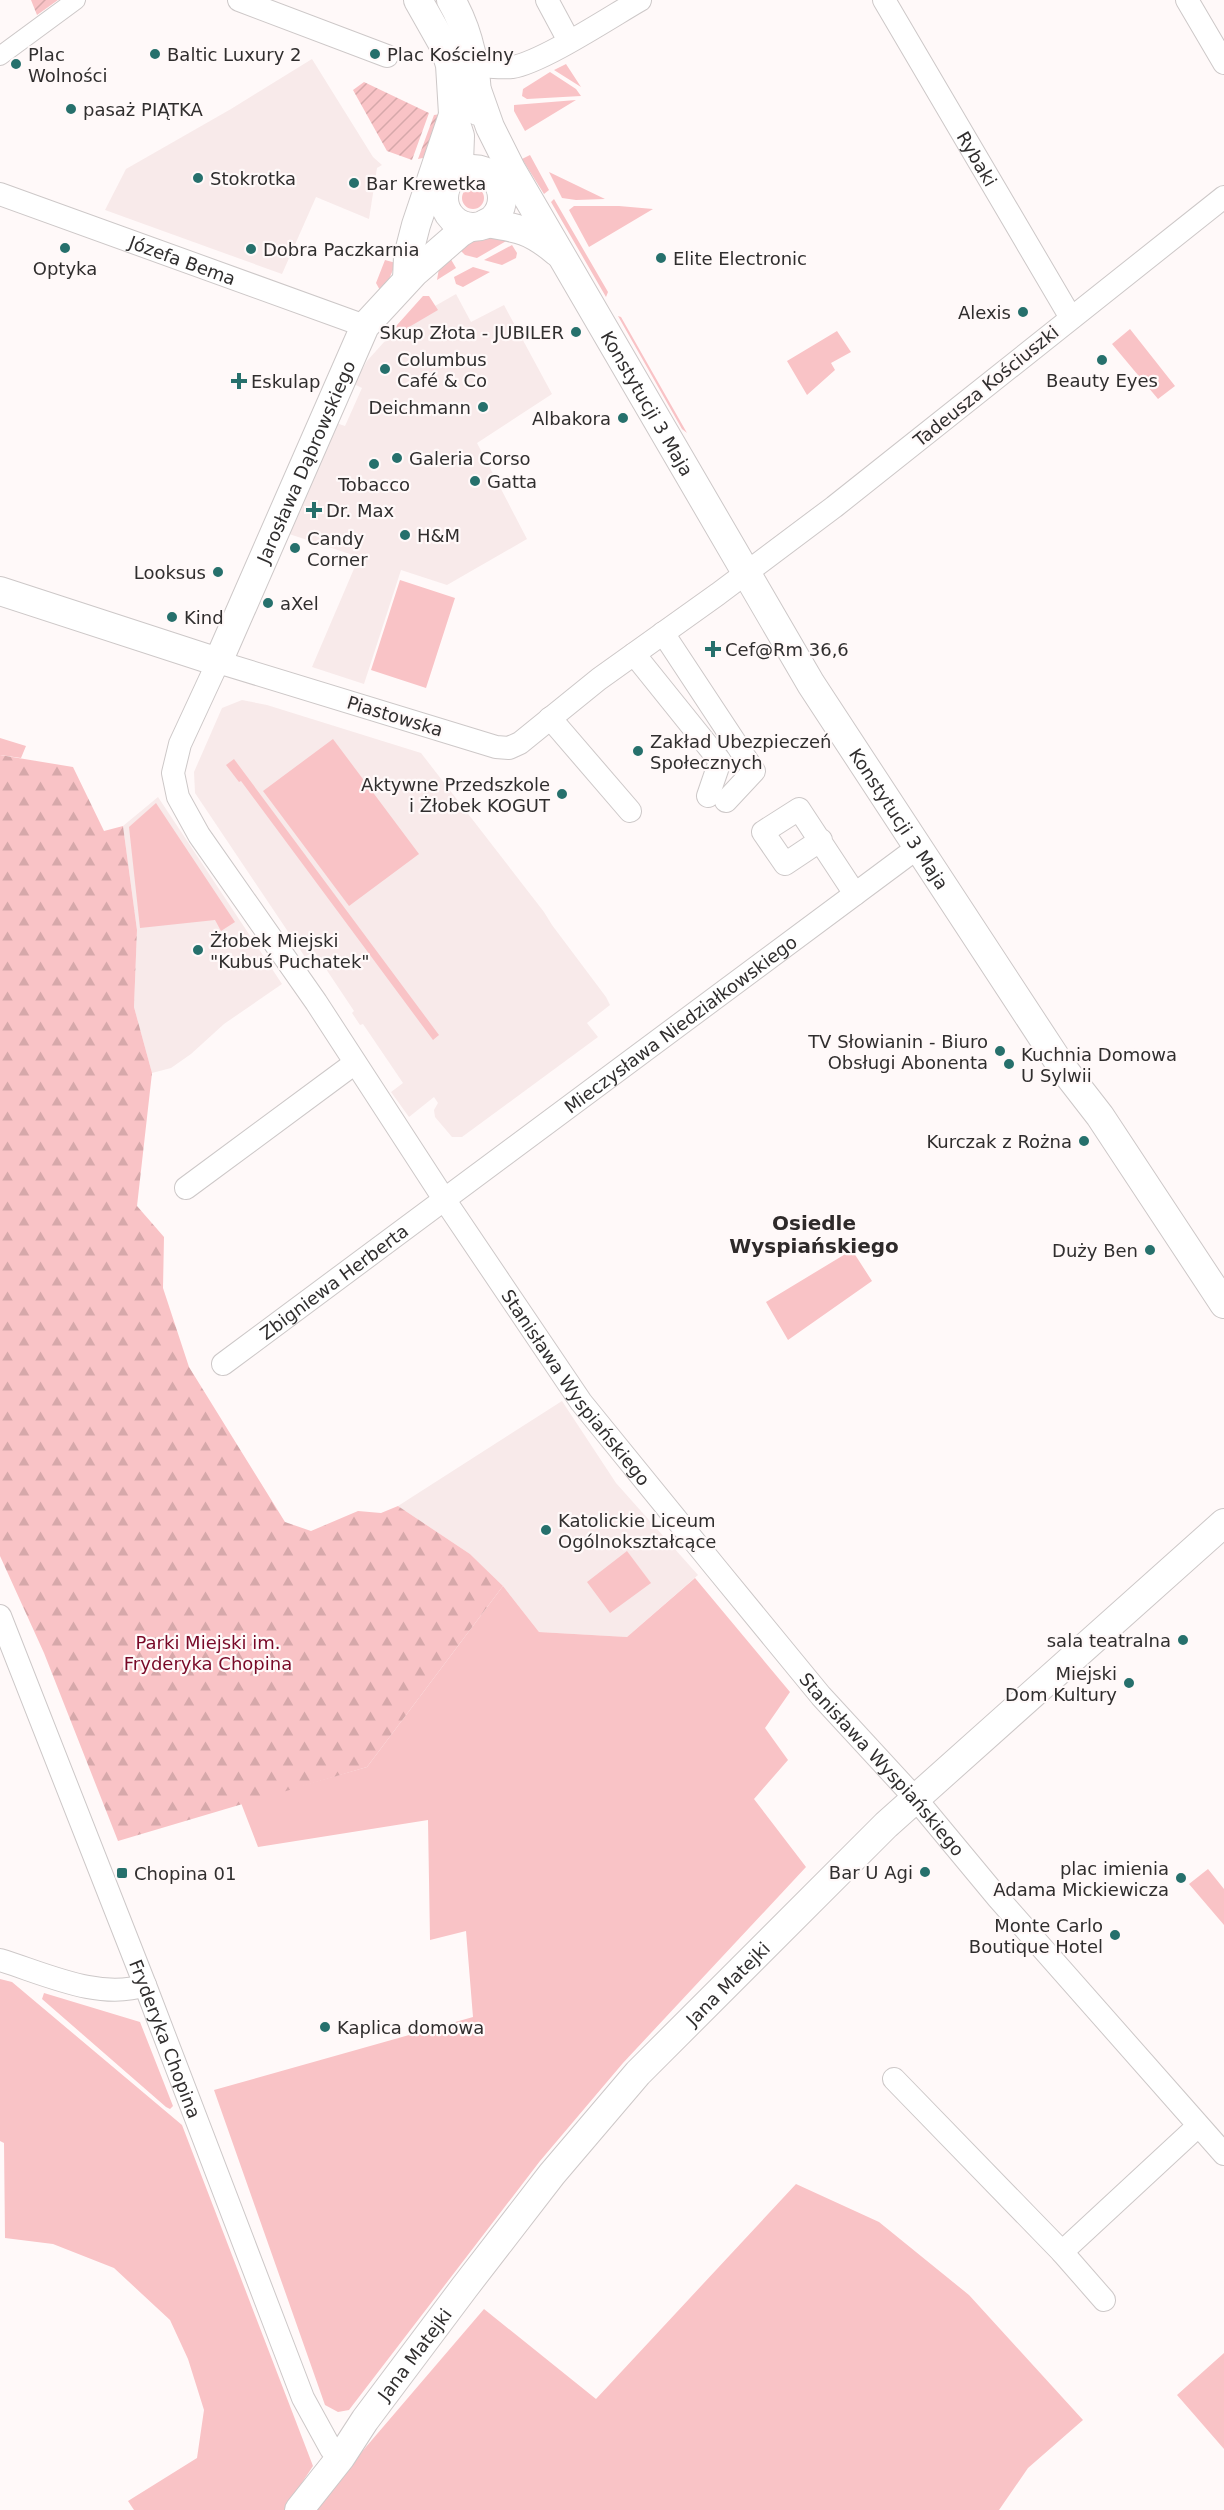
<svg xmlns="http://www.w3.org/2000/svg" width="1224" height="2510" font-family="'DejaVu Sans',sans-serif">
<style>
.built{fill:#f8eaea}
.green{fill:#f9c3c6}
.forest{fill:url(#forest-firs)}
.garden{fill:url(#garden-furrows)}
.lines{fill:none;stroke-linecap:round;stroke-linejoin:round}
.pedestrian-casing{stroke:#cdc8c8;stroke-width:20}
.minor-casing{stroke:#cdc8c8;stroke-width:24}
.tertiary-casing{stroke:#cdc8c8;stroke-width:30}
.pedestrian{stroke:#fff;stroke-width:18}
.minor{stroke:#fff;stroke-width:22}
.tertiary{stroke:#fff;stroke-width:28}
.poi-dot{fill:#26706c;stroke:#fff9f9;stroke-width:2}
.labels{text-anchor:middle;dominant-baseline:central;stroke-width:4.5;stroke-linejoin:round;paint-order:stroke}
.poi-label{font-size:18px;fill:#302e2e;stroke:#fff9f9;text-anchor:start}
.street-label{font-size:18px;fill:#302e2e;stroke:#fff9f9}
.park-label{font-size:18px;fill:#780827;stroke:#fff9f9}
.neighbourhood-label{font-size:20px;font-weight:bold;fill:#2e2a2a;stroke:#fff9f9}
</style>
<defs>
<pattern id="forest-firs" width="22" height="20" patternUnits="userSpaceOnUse" patternTransform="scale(1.5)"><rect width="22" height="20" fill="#f9c3c6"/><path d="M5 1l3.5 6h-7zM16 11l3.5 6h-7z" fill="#d6a8aa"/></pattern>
<pattern id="garden-furrows" width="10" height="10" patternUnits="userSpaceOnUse" patternTransform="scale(1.5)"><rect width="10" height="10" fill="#f9c3c6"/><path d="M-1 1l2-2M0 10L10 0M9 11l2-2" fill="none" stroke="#d6a8aa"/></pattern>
</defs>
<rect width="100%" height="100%" fill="#fff9f9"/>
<!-- built -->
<path class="built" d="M312 59 373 157 382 165 377 168 369 219 316 197 282 274 105 210 126 169 231 109Z
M456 294 471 322 504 305 552 394 477 443 527 539 447 585 401 570 364 684 312 667 359 557 286 533 336 423 345 426 362 388 354 384 367 361 384 342 402 329 400 326Z
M242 700 267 705 421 753 544 912 552 925 606 997 610 1005 587 1023 598 1037 462 1137H452L435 1117 434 1110 438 1103 434 1097 409 1117 391 1092 403 1083 363 1024 360 1025 352 1013 354 1011 314 951 305 957 195 793 194 772 222 708Z
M158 797 282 984 224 1024 191 1054 171 1068 152 1073 134 1007 137 930 123 826Z
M562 1401 616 1483 698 1575 627 1637 539 1632 503 1586 470 1554 398 1506Z"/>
<!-- green -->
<path class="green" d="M566 64 581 87 554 70Z
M550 72 576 89 581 96 527 99 522 96 523 89Z
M576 100 525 131 514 111V105Z
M530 155 549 190 544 194 522 159Z
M549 172 605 199 576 200 562 198Z
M462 198a11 11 0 1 1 22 0a11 11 0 1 1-22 0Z
M554 199 608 292 606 297 551 202Z
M574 206H619L653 209 589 247 569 210Z
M494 232 508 240 477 258 465 255 457 247 475 236Z
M512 245 517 253 516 258 502 265 484 260Z
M449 256 456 268 437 280 439 268Z
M385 260 396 263 386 286 381 292 376 283Z
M473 267 490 272 463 287 456 284 454 277Z
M423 296H429L438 310 392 337 389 334Z
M618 316 621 317 687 433 682 429Z
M1130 329 1175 386 1158 399 1112 344Z
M837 331 851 352 831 363 835 370 807 395 787 361Z
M400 580 455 598 426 688 371 670Z
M0 738 26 746 21 758 0 755Z
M333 739 419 854 349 906 263 791Z
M234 759 439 1035 433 1040 241 781 239 782 226 765Z
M156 803 235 922 221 931 215 920 140 928 129 827Z
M852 1250 872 1281 788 1340 766 1302Z
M627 1551 651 1583 610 1613 587 1582Z
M695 1578 790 1692 765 1728 788 1760 754 1799 806 1867 623 2063 540 2161 349 2410 338 2412 325 2405 214 2090 473 2017 466 1931 430 1940 428 1820 258 1847 241 1803 367 1767 503 1586 539 1632 627 1637Z
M1208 1869 1224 1889V1925L1189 1884Z
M0 1979 12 1982 182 2125 313 2466 284 2510H134L128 2501 197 2458 204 2410 188 2359 170 2320 114 2268 53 2244 5 2238 4 2143 0 2141Z
M44 1993 140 2022 173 2106 170 2109 166 2107 42 1999Z
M796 2184 879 2222 969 2295 1083 2420 1028 2468 999 2510H312L484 2309 596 2399Z
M1224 2353V2449L1177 2395Z"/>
<!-- forest -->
<path class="forest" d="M0 755 73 767 104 831 123 826 137 930 134 1007 152 1073 137 1206 164 1237 163 1288 189 1367 285 1522 311 1531 358 1511 381 1513 398 1506 470 1554 503 1586 367 1767 118 1841 44 1653 0 1556Z"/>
<!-- garden -->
<path class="garden" d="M31 0H58L37 15Z
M364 82 429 113 412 160 387 151 353 90Z
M441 114 427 157 418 159 434 115Z"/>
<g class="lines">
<!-- pedestrian casing -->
<g class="pedestrian-casing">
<path id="pedestrian" d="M0 56 76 0"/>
</g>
<!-- minor casing -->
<g class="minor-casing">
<g id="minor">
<path d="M239 0 387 56"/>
<path d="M547 0 569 41"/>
<path id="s1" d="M884 0 1071 318"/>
<path d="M1187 0 1224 63"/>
<path d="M474 66C487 66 500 68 512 67 541 63 612 16 640 0"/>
<path id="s2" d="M0 194 365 326"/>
<path id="s3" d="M1224 197 834 507 718 594 599 679 520 743 509 748 496 747 218 662 180 744 173 773 178 797 199 835 316 1002 444 1199 581 1402 716 1568 821 1696 915 1798 998 1898 1224 2154"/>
<path d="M663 633 754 771 726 801"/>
<path d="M634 654 720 761 708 796"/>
<path d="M550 718 630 811"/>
<path d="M821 840 785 864 763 832 799 809 855 894"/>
<path d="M186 1188 355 1063"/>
<path id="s4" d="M223 1364 917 848"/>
<path id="s5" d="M0 1616 145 1985 303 2398 331 2449 341 2457"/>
<path d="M0 1960C43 1973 100 2001 145 1985"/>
<path d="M894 2079 1062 2252 1198 2126"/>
<path d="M1062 2252 1104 2300"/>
</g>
</g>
<!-- tertiary casing -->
<g class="tertiary-casing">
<g id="tertiary">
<path d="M418 0 444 46 450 65 453 114 460 136 459 163 453 176"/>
<path d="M451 0C471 34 477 72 478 111"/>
<path id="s6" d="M478 93 490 127 511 169 811 684 1062 1067 1100 1116 1224 1304"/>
<circle cx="473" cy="198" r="29"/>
<path d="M486 223C519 228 531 230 557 252"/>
<path d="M407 280 408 256 416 225 453 115"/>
<path id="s7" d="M0 591 218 662 365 326 414 273 460 233 470 227"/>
<path id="s8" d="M299 2510 341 2457 365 2420 464 2288 552 2174 638 2073 886 1825 1224 1523"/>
</g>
</g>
<!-- pedestrian -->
<use href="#pedestrian" class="pedestrian"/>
<!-- minor -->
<use href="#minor" class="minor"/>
<!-- tertiary -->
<use href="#tertiary" class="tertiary"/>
</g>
<!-- markers -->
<g class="poi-dot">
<circle cx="155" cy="54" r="6"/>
<circle cx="375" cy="54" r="6"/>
<circle cx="16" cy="64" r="6"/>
<circle cx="71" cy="109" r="6"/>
<circle cx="198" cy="178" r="6"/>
<circle cx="354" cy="183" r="6"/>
<circle cx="65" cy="248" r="6"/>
<circle cx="251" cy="249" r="6"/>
<circle cx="661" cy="258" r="6"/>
<circle cx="1023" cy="312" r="6"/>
<circle cx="576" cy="332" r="6"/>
<circle cx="1102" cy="360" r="6"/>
<circle cx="385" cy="369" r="6"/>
<path d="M236 372h6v6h6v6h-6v6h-6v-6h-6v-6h6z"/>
<circle cx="483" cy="407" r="6"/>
<circle cx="623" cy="418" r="6"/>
<circle cx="397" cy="458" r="6"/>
<circle cx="374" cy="464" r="6"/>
<circle cx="475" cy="481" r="6"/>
<path d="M311 501h6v6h6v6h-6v6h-6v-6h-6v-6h6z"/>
<circle cx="405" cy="535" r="6"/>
<circle cx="295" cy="548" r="6"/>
<circle cx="218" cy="572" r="6"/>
<circle cx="268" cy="603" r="6"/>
<circle cx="172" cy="617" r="6"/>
<path d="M710 640h6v6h6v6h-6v6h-6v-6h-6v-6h6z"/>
<circle cx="638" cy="751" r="6"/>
<circle cx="562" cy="794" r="6"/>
<circle cx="198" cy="950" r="6"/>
<circle cx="1000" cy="1051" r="6"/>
<circle cx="1009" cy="1064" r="6"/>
<circle cx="1084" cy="1141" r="6"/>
<circle cx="1150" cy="1250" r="6"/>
<circle cx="546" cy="1530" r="6"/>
<circle cx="1183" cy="1640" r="6"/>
<circle cx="1129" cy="1683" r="6"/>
<circle cx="925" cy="1872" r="6"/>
<rect x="116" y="1867" width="12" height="12" rx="3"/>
<circle cx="1181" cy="1878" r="6"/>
<circle cx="1115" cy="1935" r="6"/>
<circle cx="325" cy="2027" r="6"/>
</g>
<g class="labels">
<!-- poi labels -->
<g class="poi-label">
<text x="28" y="54">Plac<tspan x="28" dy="21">Wolności</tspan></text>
<text x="167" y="54">Baltic Luxury 2</text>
<text x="387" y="54">Plac Kościelny</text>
<text x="83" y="109">pasaż PIĄTKA</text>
<text x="210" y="178">Stokrotka</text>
<text x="366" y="183">Bar Krewetka</text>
<text x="263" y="249">Dobra Paczkarnia</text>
<text x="673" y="258">Elite Electronic</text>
<text x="65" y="268" text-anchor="middle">Optyka</text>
<text x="1011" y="312" text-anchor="end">Alexis</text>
<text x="564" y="332" text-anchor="end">Skup Złota - JUBILER</text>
<text x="397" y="359">Columbus<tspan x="397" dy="21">Café &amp; Co</tspan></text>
<text x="1102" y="380" text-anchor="middle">Beauty Eyes</text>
<text x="251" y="381">Eskulap</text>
<text x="471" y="407" text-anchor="end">Deichmann</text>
<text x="611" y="418" text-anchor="end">Albakora</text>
<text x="409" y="458">Galeria Corso</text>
<text x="487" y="481">Gatta</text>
<text x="374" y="484" text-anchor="middle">Tobacco</text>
<text x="326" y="510">Dr. Max</text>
<text x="417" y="535">H&amp;M</text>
<text x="307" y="538">Candy<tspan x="307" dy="21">Corner</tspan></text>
<text x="206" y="572" text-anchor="end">Looksus</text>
<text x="280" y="603">aXel</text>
<text x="184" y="617">Kind</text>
<text x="725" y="649">Cef@Rm 36,6</text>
<text x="650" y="741">Zakład Ubezpieczeń<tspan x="650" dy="21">Społecznych</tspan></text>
<text x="550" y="784" text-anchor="end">Aktywne Przedszkole<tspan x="550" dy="21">i Żłobek KOGUT</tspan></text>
<text x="210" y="940">Żłobek Miejski<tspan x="210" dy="21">"Kubuś Puchatek"</tspan></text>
<text x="988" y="1041" text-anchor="end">TV Słowianin - Biuro<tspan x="988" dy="21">Obsługi Abonenta</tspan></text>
<text x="1021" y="1054">Kuchnia Domowa<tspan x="1021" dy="21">U Sylwii</tspan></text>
<text x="1072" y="1141" text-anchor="end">Kurczak z Rożna</text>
<text x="1138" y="1250" text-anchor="end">Duży Ben</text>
<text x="558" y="1520">Katolickie Liceum<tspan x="558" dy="21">Ogólnokształcące</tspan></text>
<text x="1171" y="1640" text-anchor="end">sala teatralna</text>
<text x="1117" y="1673" text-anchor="end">Miejski<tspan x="1117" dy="21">Dom Kultury</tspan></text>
<text x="1169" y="1868" text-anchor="end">plac imienia<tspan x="1169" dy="21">Adama Mickiewicza</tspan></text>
<text x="913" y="1872" text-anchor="end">Bar U Agi</text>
<text x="134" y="1873">Chopina 01</text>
<text x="1103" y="1925" text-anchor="end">Monte Carlo<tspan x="1103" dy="21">Boutique Hotel</tspan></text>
<text x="337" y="2027">Kaplica domowa</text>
</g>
<!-- street labels -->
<g class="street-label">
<text stroke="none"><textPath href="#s1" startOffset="184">Rybaki</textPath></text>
<text stroke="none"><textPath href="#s2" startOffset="194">Józefa Bema</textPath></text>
<text transform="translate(986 386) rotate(-39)">Tadeusza Kościuszki</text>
<text stroke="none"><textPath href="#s6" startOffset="354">Konstytucji 3 Maja</textPath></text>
<text stroke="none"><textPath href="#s7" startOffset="448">Jarosława Dąbrowskiego</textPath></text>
<text transform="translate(395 716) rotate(17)">Piastowska</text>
<text stroke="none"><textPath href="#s6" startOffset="840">Konstytucji 3 Maja</textPath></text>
<text stroke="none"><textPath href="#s4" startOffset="570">Mieczysława Niedziałkowskiego</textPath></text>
<text stroke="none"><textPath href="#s4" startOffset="138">Zbigniewa Herberta</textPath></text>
<text stroke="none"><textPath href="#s3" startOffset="2064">Stanisława Wyspiańskiego</textPath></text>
<text stroke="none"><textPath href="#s3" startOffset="2550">Stanisława Wyspiańskiego</textPath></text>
<text stroke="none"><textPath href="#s8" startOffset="680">Jana Matejki</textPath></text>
<text stroke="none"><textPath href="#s5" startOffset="454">Fryderyka Chopina</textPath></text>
<text stroke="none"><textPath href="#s8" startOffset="194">Jana Matejki</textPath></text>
</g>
<!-- park labels -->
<g class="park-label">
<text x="208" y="1642">Parki Miejski im.<tspan x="208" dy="21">Fryderyka Chopina</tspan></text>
</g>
<!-- neighbourhood labels -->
<g class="neighbourhood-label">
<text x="814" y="1223">Osiedle<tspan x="814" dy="23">Wyspiańskiego</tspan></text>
</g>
</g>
</svg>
